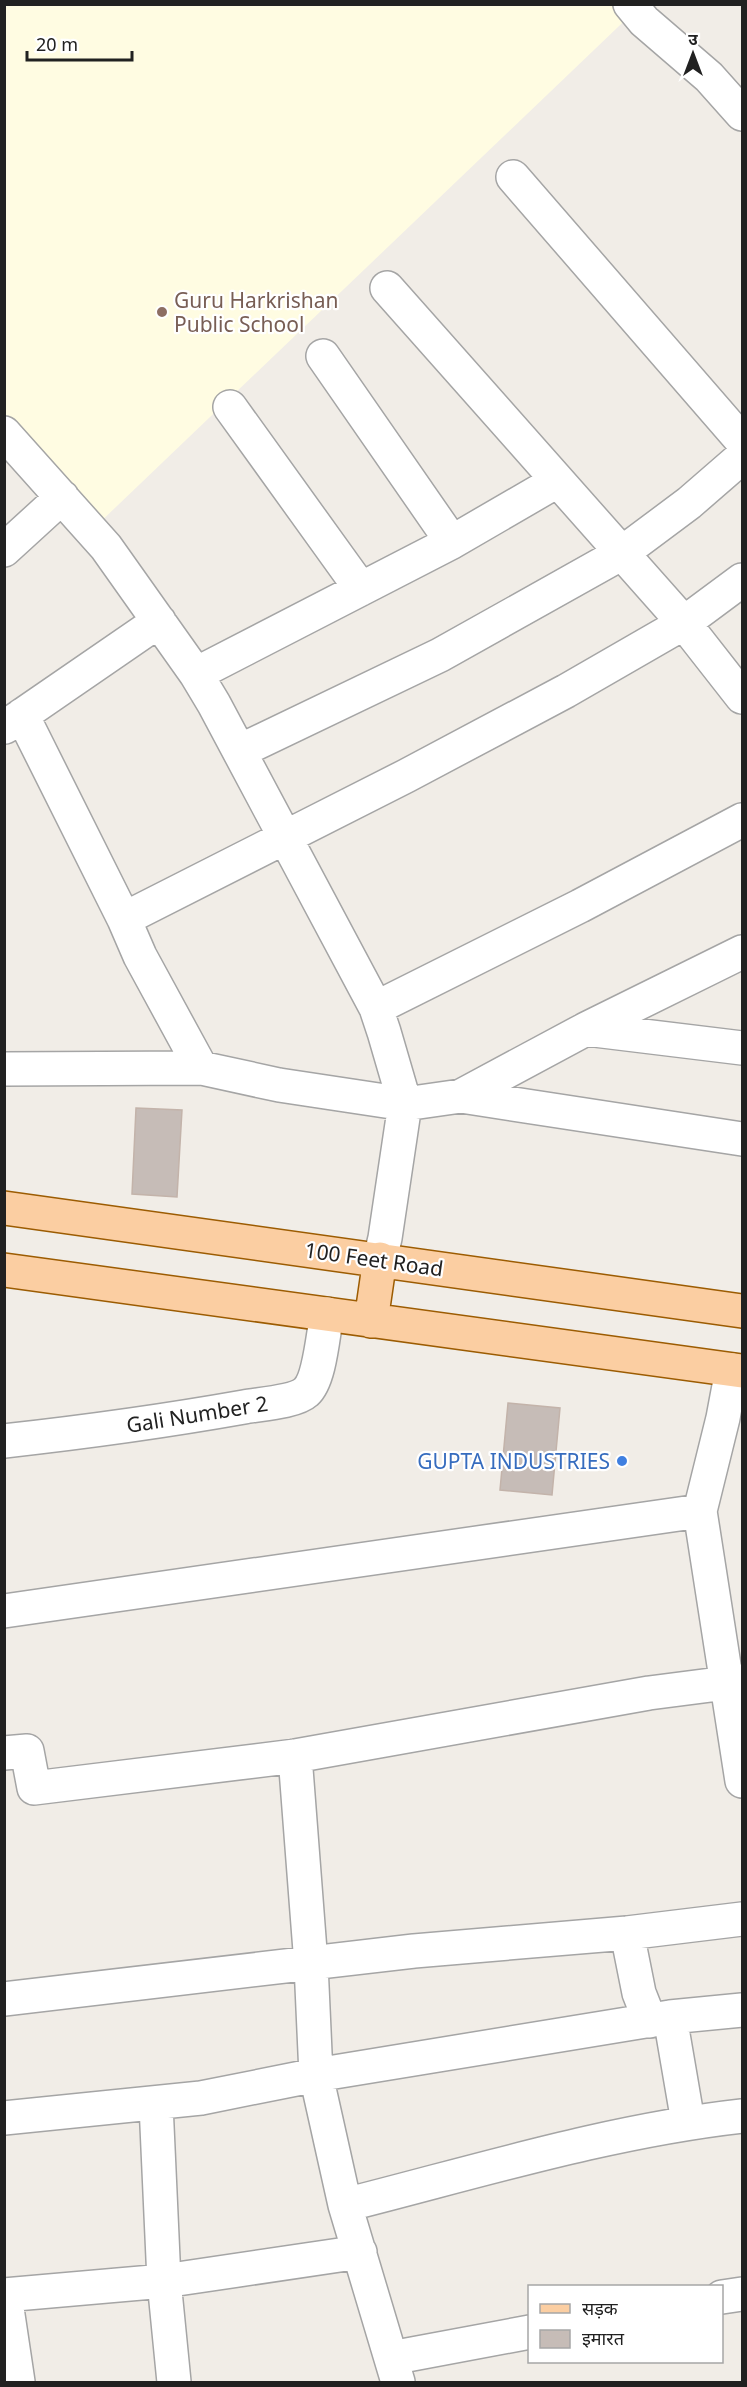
<svg xmlns="http://www.w3.org/2000/svg" width="747" height="2387" font-family="'Noto Sans','Noto Sans Devanagari',sans-serif">
<style>
.education{fill:#fffce2}
.building{fill:#c6bcb7;stroke:#c3b3aa;stroke-width:1.5}
.lines{fill:none;stroke-linecap:round;stroke-linejoin:round}
.minor-casing{stroke:#a5a5a5;stroke-width:36}
.major-casing{stroke:#9c5c02;stroke-width:36}
.minor{stroke:#fff;stroke-width:33}
.major{stroke:#fbcea2;stroke-width:33}
.education-dot{fill:#8d6e63;stroke:#fff;stroke-width:2}
.shop-dot{fill:#3f7fe0;stroke:#fff;stroke-width:2}
.labels{text-anchor:middle;dominant-baseline:central;stroke-width:4.5;stroke-linejoin:round;paint-order:stroke}
.education-label{font-size:21px;fill:#785e54;stroke:#fff;text-anchor:start}
.street-label{font-size:21px;fill:#212121;stroke:#fff}
.shop-label{font-size:21px;fill:#366cbe;stroke:#fff;text-anchor:end}
</style>
<rect width="100%" height="100%" fill="#f1ede7"/>
<!-- education -->
<path class="education" d="M5 5H641L94 528 5 420Z"/>
<!-- building -->
<path class="building" d="M136 1108 182 1110 177 1197 132 1194Z
M508 1403 560 1408 552 1495 500 1490Z"/>
<g class="lines">
<!-- minor casing -->
<g class="minor-casing">
<path id="minor" d="M630 4 644 21 709 77 742 114
M513 177 742 441
M387 288 684 623 742 697
M323 356 452 542
M230 407 361 589
M4 433 106 547 196 674 214 704 376 1008 384 1032 405 1104 385 1238 380 1259
M4 550 62 497
M196 674 452 542 557 481
M22 715 124 919 140 956 201 1068
M5 727 159 621
M240 751 440 655 622 553 689 503 742 457
M124 919 406 776 566 691 684 623 742 580
M376 1008 580 906 742 820
M586 1029 742 952
M4 1069 201 1068 279 1085 405 1104 461 1096 742 1139
M461 1096 586 1029 742 1048
M732 1370 723 1418 700 1511 742 1781
M4 1441C85 1432 165 1421 244 1407 260 1404 295 1402 306 1392 320 1380 323 1333 327 1314
M4 1611 700 1511
M4 1753 27 1751 34 1788 295 1756 649 1693 742 1681
M295 1756 311 1964 316 2075 345 2205 398 2382
M627 1933 639 1993 650 2021
M4 1999 414 1951 627 1933 742 1919
M670 2017 688 2122
M156 2104 164 2281 174 2382
M4 2118 201 2098 316 2075 670 2017 742 2010
M345 2205C476 2172 608 2131 742 2116
M4 2295 164 2281 360 2252
M5 2295 18 2382
M722 2297 742 2294
M391 2358 530 2332"/>
</g>
<!-- major casing -->
<g class="major-casing">
<path id="major" d="M4 1208 742 1311
M4 1270 742 1371
M371 1321 380 1259"/>
</g>
<!-- minor -->
<use href="#minor" class="minor"/>
<!-- major -->
<use href="#major" class="major"/>
</g>
<!-- markers -->
<circle class="education-dot" cx="162" cy="312" r="6"/>
<circle class="shop-dot" cx="622" cy="1461" r="6"/>
<g class="labels">
<!-- education labels -->
<g class="education-label">
<text x="174" y="300">Guru Harkrishan<tspan x="174" dy="24">Public School</tspan></text>
</g>
<!-- street labels -->
<g class="street-label">
<text transform="translate(374 1259) rotate(8)">100 Feet Road</text>
<text transform="translate(197 1414) rotate(-9)">Gali Number 2</text>
</g>
<!-- shop labels -->
<g class="shop-label">
<text x="610" y="1461">GUPTA INDUSTRIES</text>
</g>
</g>
<!-- border -->
<rect width="747" height="2387" fill="none" stroke="#212121" stroke-width="12"/>
<!-- legend -->
<rect x="528" y="2285" width="195" height="78" fill="#ffffff" stroke="#a6a6a6" stroke-width="1.5"/>
<rect x="540" y="2304" width="30" height="9" fill="#fbcea2" stroke="#a6a6a6" stroke-width="1.5"/>
<text x="582" y="2315" font-size="18" fill="#212121">सड़क</text>
<rect x="540" y="2330" width="30" height="18" fill="#c6bcb7" stroke="#a6a6a6" stroke-width="1.5"/>
<text x="582" y="2345" font-size="18" fill="#212121">इमारत</text>
<!-- north arrow -->
<g transform="translate(693 54)" stroke="#ffffff" stroke-width="4.5" paint-order="stroke">
<path d="M0-4.5L10 22L0 15L-10 22Z" fill="#212121"/>
<text y="-9" font-size="16" font-weight="bold" text-anchor="middle" fill="#212121">उ</text>
</g>
<!-- scale -->
<path d="M27 51v9h105v-9" fill="none" stroke="#212121" stroke-width="3"/>
<text x="36" y="51" font-size="18" fill="#212121" stroke="#ffffff" stroke-width="4.5" paint-order="stroke">20 m</text>
</svg>
